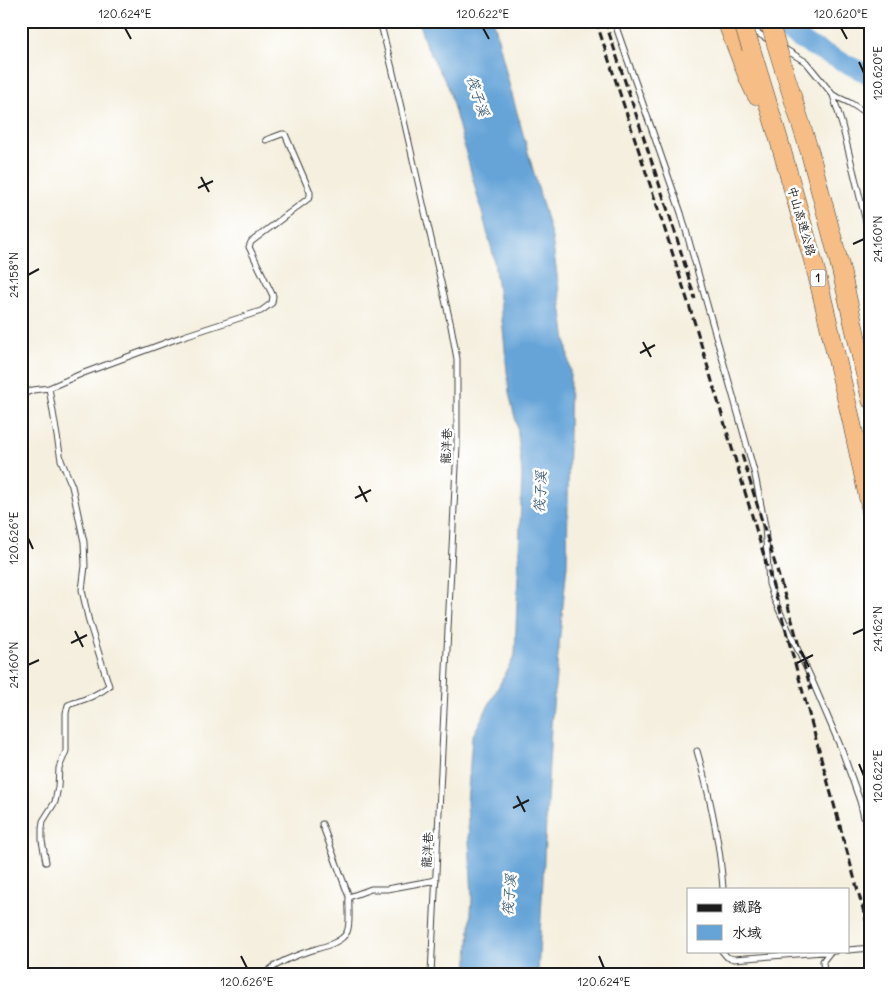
<svg xmlns="http://www.w3.org/2000/svg" width="892" height="995" font-family="Delius,'LXGW WenKai TC',sans-serif">
<style>
.water{fill:#66a4d8;stroke:#41607a}
.lines{fill:none;stroke-linecap:round;stroke-linejoin:round}
.stream{stroke:#66a4d8;stroke-width:3}
.river{stroke:#66a4d8;stroke-width:19}
.lane-casing{stroke:#3c3c39;stroke-width:7}
.highway-casing{stroke:#3c3c39;stroke-width:19}
.lane{stroke:#fff;stroke-width:5}
.highway{stroke:#f6be86;stroke-width:18}
.rail{stroke:#1c1c1c;stroke-width:3;stroke-dasharray:8 4;stroke-linecap:butt}
.highway-bridge-casing{stroke:#3c3c39;stroke-width:19;stroke-linecap:butt}
.highway-bridge{stroke:#f6be86;stroke-width:18}
.ticks{fill:none;stroke:#1c1c1c;stroke-width:2}
.labels{text-anchor:middle;dominant-baseline:central;stroke-width:5;stroke-linejoin:round;paint-order:stroke}
.shield{fill:#fff;stroke:#606060;stroke-width:1}
.shield-label{font-size:11px;font-weight:bold;fill:#1c1c1c}
.street-label{font-size:12px;fill:#1c1c1c;stroke:#fff}
.water-label{font-size:14px;font-style:italic;fill:#41607a;stroke:#fff}
.neatline{fill:none;stroke:#1c1c1c;stroke-width:2}
.ticks-label{font-size:12px;text-anchor:middle;fill:#1c1c1c}
</style>
<rect width="100%" height="100%" fill="#fff"/>
<filter id="ink" filterUnits="userSpaceOnUse"><feTurbulence type="fractalNoise" baseFrequency=".02" numOctaves="2"/><feDisplacementMap in="SourceGraphic" scale="10" xChannelSelector="R" yChannelSelector="G"/><feConvolveMatrix kernelMatrix="1 2 1 2 8 2 1 2 1" color-interpolation-filters="sRGB"/></filter>
<filter id="wash" filterUnits="userSpaceOnUse"><feTurbulence type="fractalNoise" baseFrequency=".0096" numOctaves="4" result="noise"/><feDisplacementMap in="SourceGraphic" scale="20" xChannelSelector="R" yChannelSelector="G"/><feGaussianBlur stdDeviation="1.12" result="paint"/><feColorMatrix in="noise" values="0 0 0 0 0 0 0 0 0 0 0 0 0 0 0 0 0 1.4 0 .05"/><feComposite in="paint" operator="in"/></filter>
<g filter="url(#wash)">
<rect width="100%" height="100%" fill="#f4efde"/>
<!-- water -->
<path class="water" d="M418 21H494L508 80 552 238 570 371 567 565 551 726 538 974H467L472 897 467 803 472 737 515 655 522 474 517 426 509 393 503 328 493 254 448 86 426 46Z"/>
<g class="lines">
<!-- stream -->
<path class="stream" d="M871 73 867 74 871 79"/>
<!-- river -->
<path class="river" d="M766 21 811 46 867 74"/>
</g>
</g>
<g filter="url(#ink)">
<g class="lines">
<!-- lane casing -->
<g class="lane-casing">
<path id="lane" d="M380 21 392 68 451 326 457 359V446L431 974
M614 21 681 213 741 424 755 475 765 526 769 584 774 599 811 678 841 748 860 801 871 846
M856 21 863 25 871 26
M751 29 769 40
M783 48 806 62 833 95 850 103 871 116
M833 95 842 125 871 242
M21 395 33 390 49 388 81 374 184 336 261 311 272 303 273 296 249 247 251 242 309 198 310 196V192L285 134H282L266 140
M697 751C710 796 720 841 723 889
M322 824 349 897
M46 862 42 841V829L43 821 55 802 58 787 59 768 66 751V713L68 705C82 700 97 696 109 686L89 622 82 590 85 566 84 542 72 486 61 460 49 388
M848 950 871 948
M722 951 727 957 734 959 835 951
M265 974C276 963 292 957 306 952 318 948 341 944 347 932 351 923 348 907 349 897L371 889H387L436 880
M824 974 823 961 830 952"/>
</g>
<!-- highway casing -->
<g class="highway-casing">
<path id="highway" d="M726 21 749 80 756 95
M751 48 779 140 817 275 851 419 871 511
M784 70 810 153 840 266 871 400"/>
</g>
<!-- lane -->
<use href="#lane" class="lane"/>
<!-- highway -->
<use href="#highway" class="highway"/>
<!-- rail -->
<path class="rail" d="M596 21 666 233 695 324 781 613 871 938
M605 21 675 232 695 299
M742 455 790 613 811 690"/>
<!-- highway-bridge casing -->
<g class="highway-bridge-casing">
<path id="highway-bridge" d="M742 21 751 48
M769 21 784 70"/>
</g>
<!-- highway-bridge -->
<use href="#highway-bridge" class="highway-bridge"/>
</g>
</g>
<!-- ticks -->
<path class="ticks" d="M125 28 131 39M483 28 489 39M841 28 847 39M859 62 864 73M201 177 209 192M198 188 213 181M853 244 864 239M28 275 39 269M643 342 651 357M640 353 655 345M359 486 367 502M355 498 371 490M28 538 33 549M75 631 83 647M853 634 864 629M71 643 87 635M801 651 809 667M797 663 813 655M28 665 39 660M859 764 864 776M517 796 525 812M513 808 529 800M241 956 247 968M599 956 604 968"/>
<g class="labels">
<!-- shield labels -->
<rect class="shield" x="810.5" y="269.5" width="15" height="17" rx="4"/>
<g class="shield-label">
<text x="818" y="278">1</text>
</g>
<!-- street labels -->
<g class="street-label">
<text transform="translate(802 221) rotate(74)">中山高速公路</text>
<text transform="translate(446 446) rotate(-88)">龍洋巷</text>
<text transform="translate(427 850) rotate(-87)">龍洋巷</text>
</g>
<!-- water labels -->
<g class="water-label">
<text transform="translate(478 96) rotate(71)">筏子溪</text>
<text transform="translate(540 492) rotate(-87)">筏子溪</text>
<text transform="translate(509 895) rotate(-85)">筏子溪</text>
</g>
</g>
<!-- margin -->
<rect width="892" height="995" fill="none" stroke="#fff" stroke-width="55"/>
<!-- legend -->
<rect x="687" y="888" width="162" height="65" fill="#ffffff" stroke="#a4a4a4"/>
<rect x="697" y="904" width="25" height="8" fill="#1c1c1c" stroke="#a4a4a4"/>
<text x="732" y="912" font-size="15" fill="#1c1c1c">鐵路</text>
<rect x="697" y="925" width="25" height="15" fill="#66a4d8" stroke="#a4a4a4"/>
<text x="732" y="938" font-size="15" fill="#1c1c1c">水域</text>
<rect x="28" y="28" width="836" height="940" class="neatline"/>
<g class="ticks-label">
<text x="125" y="18">120.624°E</text>
<text x="483" y="18">120.622°E</text>
<text x="841" y="18">120.620°E</text>
<text transform="translate(878 73) rotate(-90)" y="4">120.620°E</text>
<text transform="translate(878 239) rotate(-90)" y="4">24.160°N</text>
<text transform="translate(14 275) rotate(-90)" y="4">24.158°N</text>
<text transform="translate(14 538) rotate(-90)" y="4">120.626°E</text>
<text transform="translate(878 629) rotate(-90)" y="4">24.162°N</text>
<text transform="translate(14 665) rotate(-90)" y="4">24.160°N</text>
<text transform="translate(878 776) rotate(-90)" y="4">120.622°E</text>
<text x="247" y="986">120.626°E</text>
<text x="604" y="986">120.624°E</text>
</g>
</svg>
